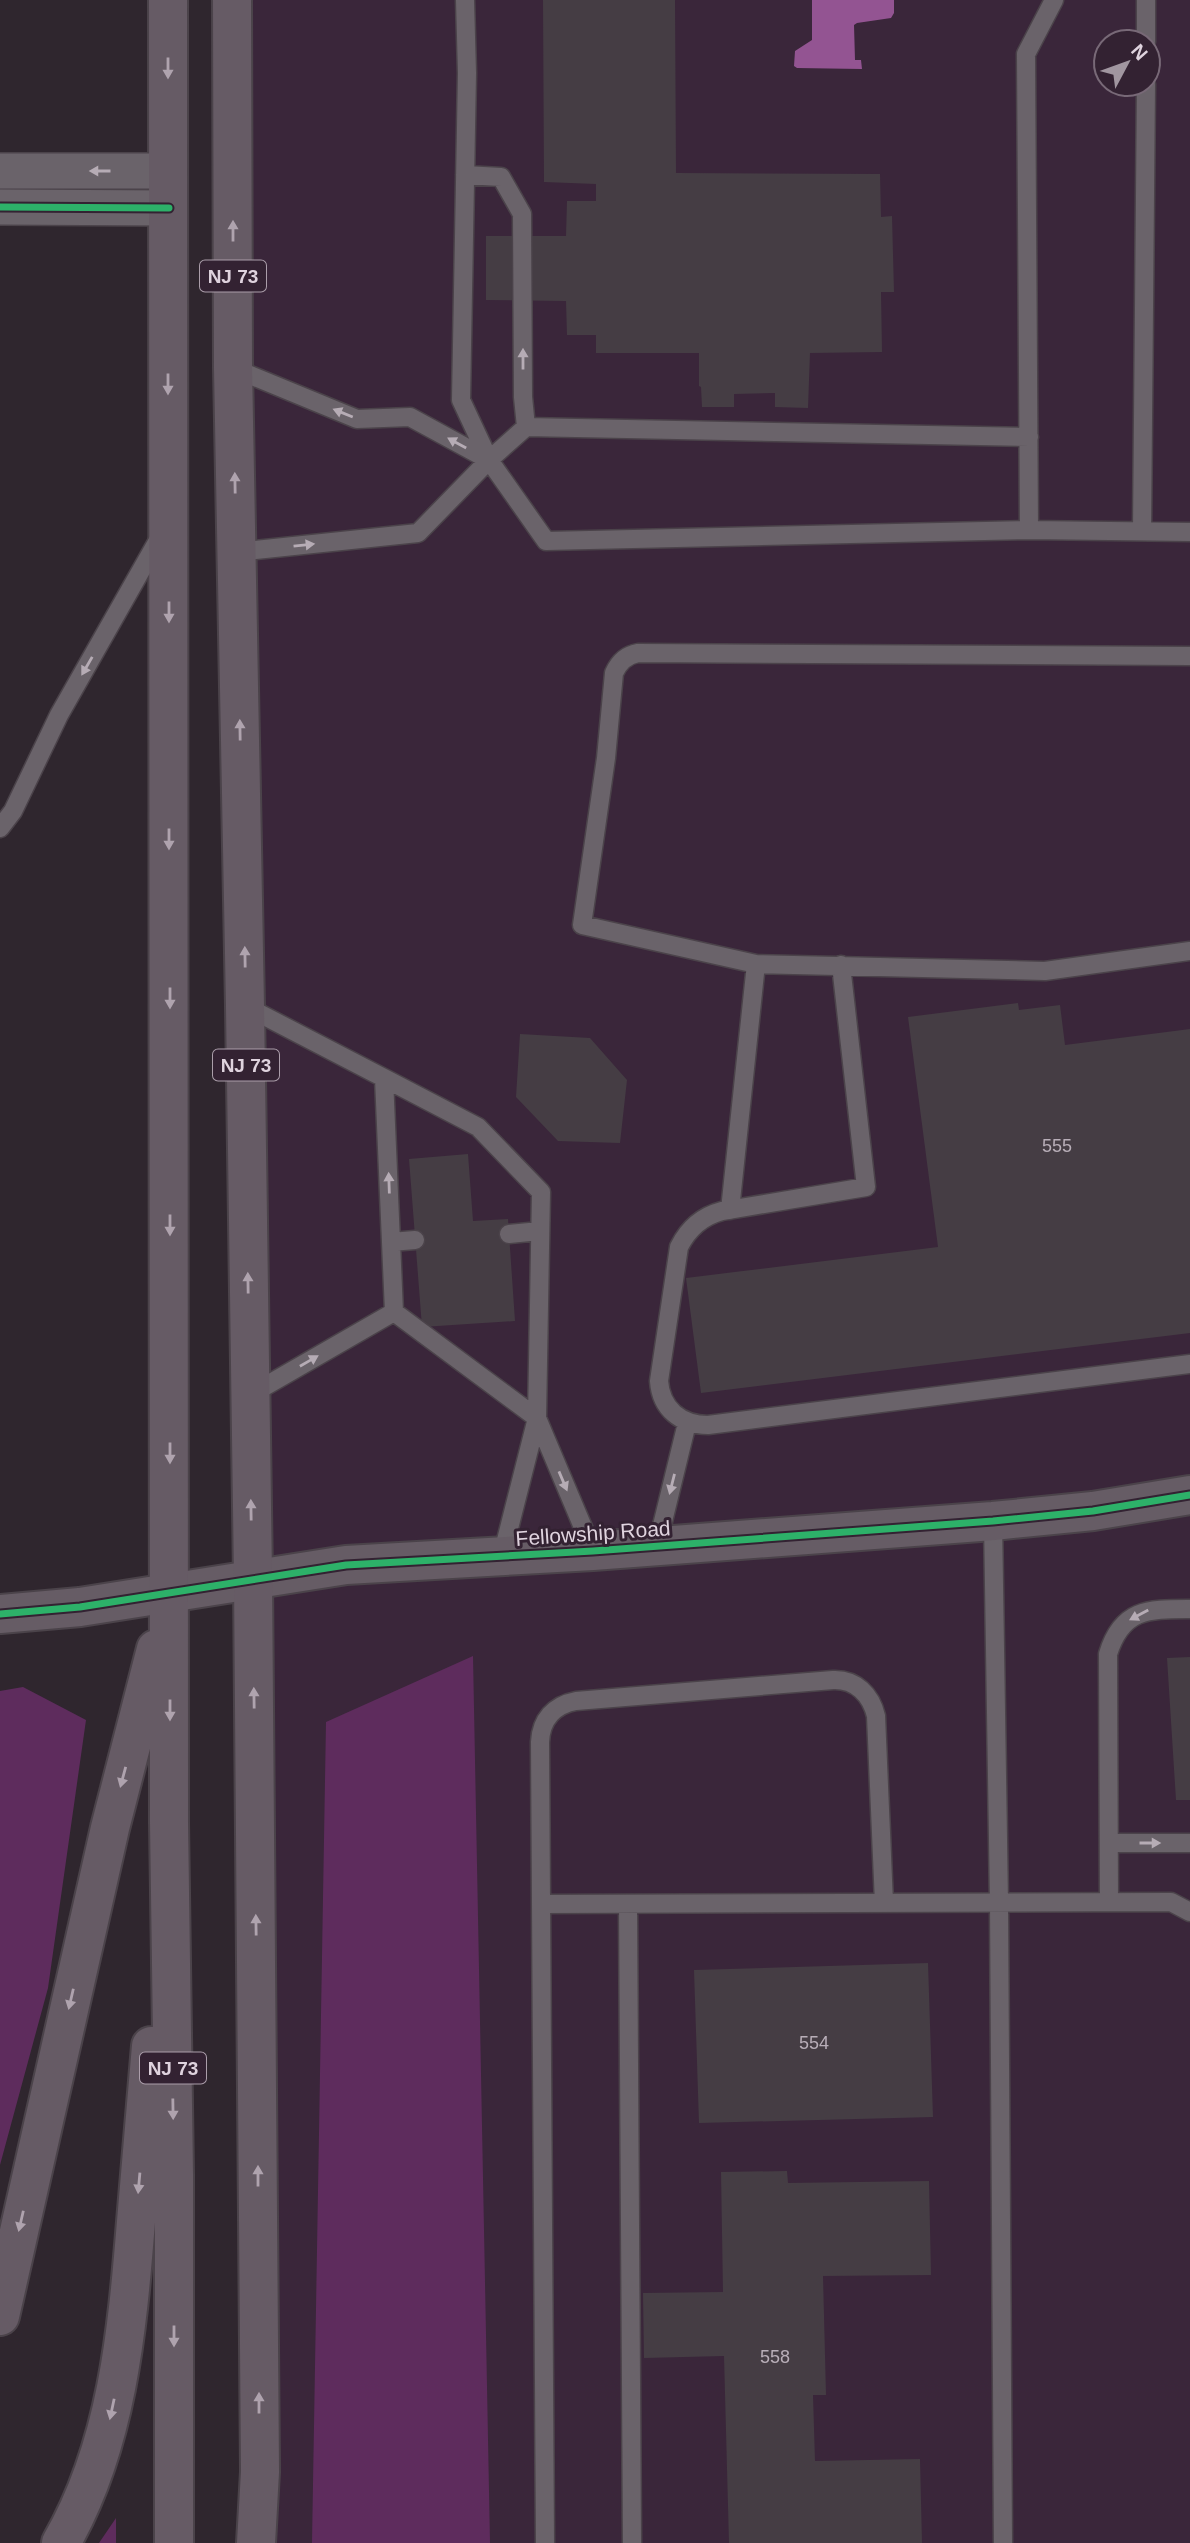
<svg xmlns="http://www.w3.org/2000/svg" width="1190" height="2543" font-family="Arial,sans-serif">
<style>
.built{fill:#3a263a;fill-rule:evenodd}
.green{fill:#5e2c5d}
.water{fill:#935492}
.building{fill:#453d44}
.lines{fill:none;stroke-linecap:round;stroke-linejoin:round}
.lane-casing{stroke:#4b434a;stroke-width:21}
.street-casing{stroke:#4b434a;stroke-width:38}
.secondary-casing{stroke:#4b434a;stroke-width:42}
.highway-casing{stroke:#4b434a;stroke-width:42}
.lane{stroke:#6a636a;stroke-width:18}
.street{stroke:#6a636a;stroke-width:35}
.secondary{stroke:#665c65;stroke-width:38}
.highway{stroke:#665b65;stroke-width:38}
.cycleway-casing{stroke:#332232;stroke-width:11}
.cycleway{stroke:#2db169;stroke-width:7}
.oneway{fill:#afa3ae}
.oneway2{fill:#b6acb5}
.labels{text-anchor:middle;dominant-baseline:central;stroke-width:6;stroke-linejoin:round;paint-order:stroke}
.number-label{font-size:18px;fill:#b8aeb8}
.shield{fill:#332232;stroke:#ab9eaa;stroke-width:2}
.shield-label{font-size:19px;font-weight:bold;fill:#dfd3de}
.street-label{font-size:21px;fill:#dfd3de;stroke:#332232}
</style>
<rect width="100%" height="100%" fill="#2f262e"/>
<!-- built -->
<path class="built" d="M232 0H1190V2543H265ZM1106 42H1148V84H1106Z"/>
<!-- green -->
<path class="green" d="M473 1656 490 2543H312L326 1722Z
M23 1687 86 1720 48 1988 0 2165V1691Z
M116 2518V2543H99Z"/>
<!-- water -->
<path class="water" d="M812 0H894V13L891 18 857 23 854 25 855 60H861L862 69 797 68 794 66 795 51 812 40Z"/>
<!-- building -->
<path class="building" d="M543 0H675L676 173 880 174 881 217 892 216 894 292H881L882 352 810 353 808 408 775 407V393L734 394V407H702L701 387 699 386V353H596V335H567L566 301 486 300V236H566L567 201H596V184L544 182Z
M1018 1003 1019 1010 1060 1005 1065 1045 1190 1029V1333L701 1393 686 1278 938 1247 908 1017Z
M520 1034 590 1038 627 1080 620 1143 558 1141 516 1097Z
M468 1154 473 1221 508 1219 515 1321 422 1327 409 1159Z
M1190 1657V1800H1176L1167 1658Z
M928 1963 933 2117 699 2123 694 1970Z
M787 2171 788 2183 929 2181 931 2275 823 2276 826 2395H813L815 2461 920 2459 922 2543H729L724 2356 644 2358 643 2293 723 2292 721 2172Z"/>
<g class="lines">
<!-- lane casing -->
<g class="lane-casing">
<path id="lane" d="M465 0 467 73 461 400 489 460 546 541 1029 530 1190 532
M1146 42V0
M465 175 501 177 522 214 523 397 526 427
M233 368 357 419 410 417 489 460 418 533 236 552
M489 460 526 427 1029 437
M1029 530 1026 54 1054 0
M1142 531 1146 84
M0 828 13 811 59 715 160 537
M756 964 1045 971 1190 951
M841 965 866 1187 722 1211C703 1216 688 1229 679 1247L659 1381C661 1409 681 1425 708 1425L1190 1364
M245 1006 384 1078 394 1312 250 1395
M384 1078 478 1127 541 1192 537 1418 502 1556
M730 1210 756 964 582 925 606 758 614 673C619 662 626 655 638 653L1190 656
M509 1234 540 1231
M391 1242 415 1240
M394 1312 537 1418 593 1551
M993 1521 999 1903 1003 2543
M657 1546 687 1423
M1109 1843H1190
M1109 1902 1108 1654C1122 1608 1149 1609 1190 1609
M541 1904 1171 1902 1190 1912
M628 1904 632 2543
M545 2543 540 1742C541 1720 554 1705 576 1701L833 1680C856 1679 871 1695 876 1716L884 1903"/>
</g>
<!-- street casing -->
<g class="street-casing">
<path id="street" d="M0 171H168
M0 207 169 208"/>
</g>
<!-- secondary casing -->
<g class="secondary-casing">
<path id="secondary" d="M0 1614 80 1607 346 1565 593 1551 993 1521 1093 1511 1190 1495"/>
</g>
<!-- highway casing -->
<g class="highway-casing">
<path id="highway" d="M168 0 169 1822 174 2175V2543
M232 0 233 368 245 1006 253 1578 260 2472 256 2543
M0 2316 110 1828 156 1649
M61 2543C117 2446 127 2332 136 2222 141 2164 146 2105 151 2046"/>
</g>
<!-- lane -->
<use href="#lane" class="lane"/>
<!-- street -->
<use href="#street" class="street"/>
<!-- secondary -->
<use href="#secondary" class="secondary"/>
<!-- highway -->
<use href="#highway" class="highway"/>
<!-- cycleway casing -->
<g class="cycleway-casing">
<path id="cycleway" d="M0 207 169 208
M0 1614 80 1607 346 1565 593 1551 993 1521 1093 1511 1190 1495"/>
</g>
<!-- cycleway -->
<use href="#cycleway" class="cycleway"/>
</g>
<!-- one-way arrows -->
<defs><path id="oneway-solid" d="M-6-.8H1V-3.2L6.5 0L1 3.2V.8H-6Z" transform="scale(1.75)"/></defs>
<g class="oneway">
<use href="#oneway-solid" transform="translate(168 68) rotate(90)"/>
<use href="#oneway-solid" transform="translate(233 231) rotate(-90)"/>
<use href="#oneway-solid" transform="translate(168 384) rotate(90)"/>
<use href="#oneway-solid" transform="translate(235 483) rotate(-91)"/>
<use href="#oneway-solid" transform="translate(169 612) rotate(90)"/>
<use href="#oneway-solid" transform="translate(240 730) rotate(-91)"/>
<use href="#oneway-solid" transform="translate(169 839) rotate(90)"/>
<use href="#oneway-solid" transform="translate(245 957) rotate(-91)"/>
<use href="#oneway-solid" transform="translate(170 998) rotate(90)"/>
<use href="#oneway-solid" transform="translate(170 1225) rotate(90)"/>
<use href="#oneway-solid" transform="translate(248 1283) rotate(-91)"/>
<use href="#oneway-solid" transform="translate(170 1453) rotate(90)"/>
<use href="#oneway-solid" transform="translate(251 1510) rotate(-91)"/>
<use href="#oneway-solid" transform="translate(254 1698) rotate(-91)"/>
<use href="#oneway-solid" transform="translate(170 1710) rotate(90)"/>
<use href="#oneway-solid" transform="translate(123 1777) rotate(105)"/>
<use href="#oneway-solid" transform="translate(256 1925) rotate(-91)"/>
<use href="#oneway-solid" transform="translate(71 1999) rotate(103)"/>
<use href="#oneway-solid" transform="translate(173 2109) rotate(89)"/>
<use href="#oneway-solid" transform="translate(258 2176) rotate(-90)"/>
<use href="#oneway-solid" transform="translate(139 2183) rotate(95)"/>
<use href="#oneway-solid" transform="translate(21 2221) rotate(103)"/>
<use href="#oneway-solid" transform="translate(174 2336) rotate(90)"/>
<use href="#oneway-solid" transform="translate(259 2403) rotate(-90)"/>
<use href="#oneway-solid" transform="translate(112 2409) rotate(102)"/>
</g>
<g class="oneway2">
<use href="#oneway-solid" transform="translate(100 171) rotate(-180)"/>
<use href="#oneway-solid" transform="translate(523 359) rotate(-90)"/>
<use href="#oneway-solid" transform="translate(343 413) rotate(-158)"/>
<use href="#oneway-solid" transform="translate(457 443) rotate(-151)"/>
<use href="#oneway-solid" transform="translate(304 545) rotate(-6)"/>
<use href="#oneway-solid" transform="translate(87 666) rotate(120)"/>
<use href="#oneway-solid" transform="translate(389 1183) rotate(-92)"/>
<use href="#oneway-solid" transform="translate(309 1361) rotate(-30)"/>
<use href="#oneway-solid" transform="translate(563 1481) rotate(67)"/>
<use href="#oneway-solid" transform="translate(672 1484) rotate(104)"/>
<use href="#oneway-solid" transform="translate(1139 1615) rotate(152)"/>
<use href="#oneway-solid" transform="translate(1150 1843)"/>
</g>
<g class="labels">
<!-- number labels -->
<g class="number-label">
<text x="1057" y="1146">555</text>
<text x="814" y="2043">554</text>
<text x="775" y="2357">558</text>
</g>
<!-- shield labels -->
<g class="shield">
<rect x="200" y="260.5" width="66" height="31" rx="5"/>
<rect x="213" y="1049.5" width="66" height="31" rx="5"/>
<rect x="140" y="2052.5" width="66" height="31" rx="5"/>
</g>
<g class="shield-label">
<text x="233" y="276">NJ 73</text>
<text x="246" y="1065">NJ 73</text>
<text x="173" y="2068">NJ 73</text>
</g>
<!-- street labels -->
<g class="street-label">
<text transform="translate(593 1533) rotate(-4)">Fellowship Road</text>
</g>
</g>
<!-- north arrow -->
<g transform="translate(1127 63) rotate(49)"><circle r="33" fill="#332232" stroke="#786977" stroke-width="2"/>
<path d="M0-5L12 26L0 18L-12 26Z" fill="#a196a0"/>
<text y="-10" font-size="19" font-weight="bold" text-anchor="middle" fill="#dfd3de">N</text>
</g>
</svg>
